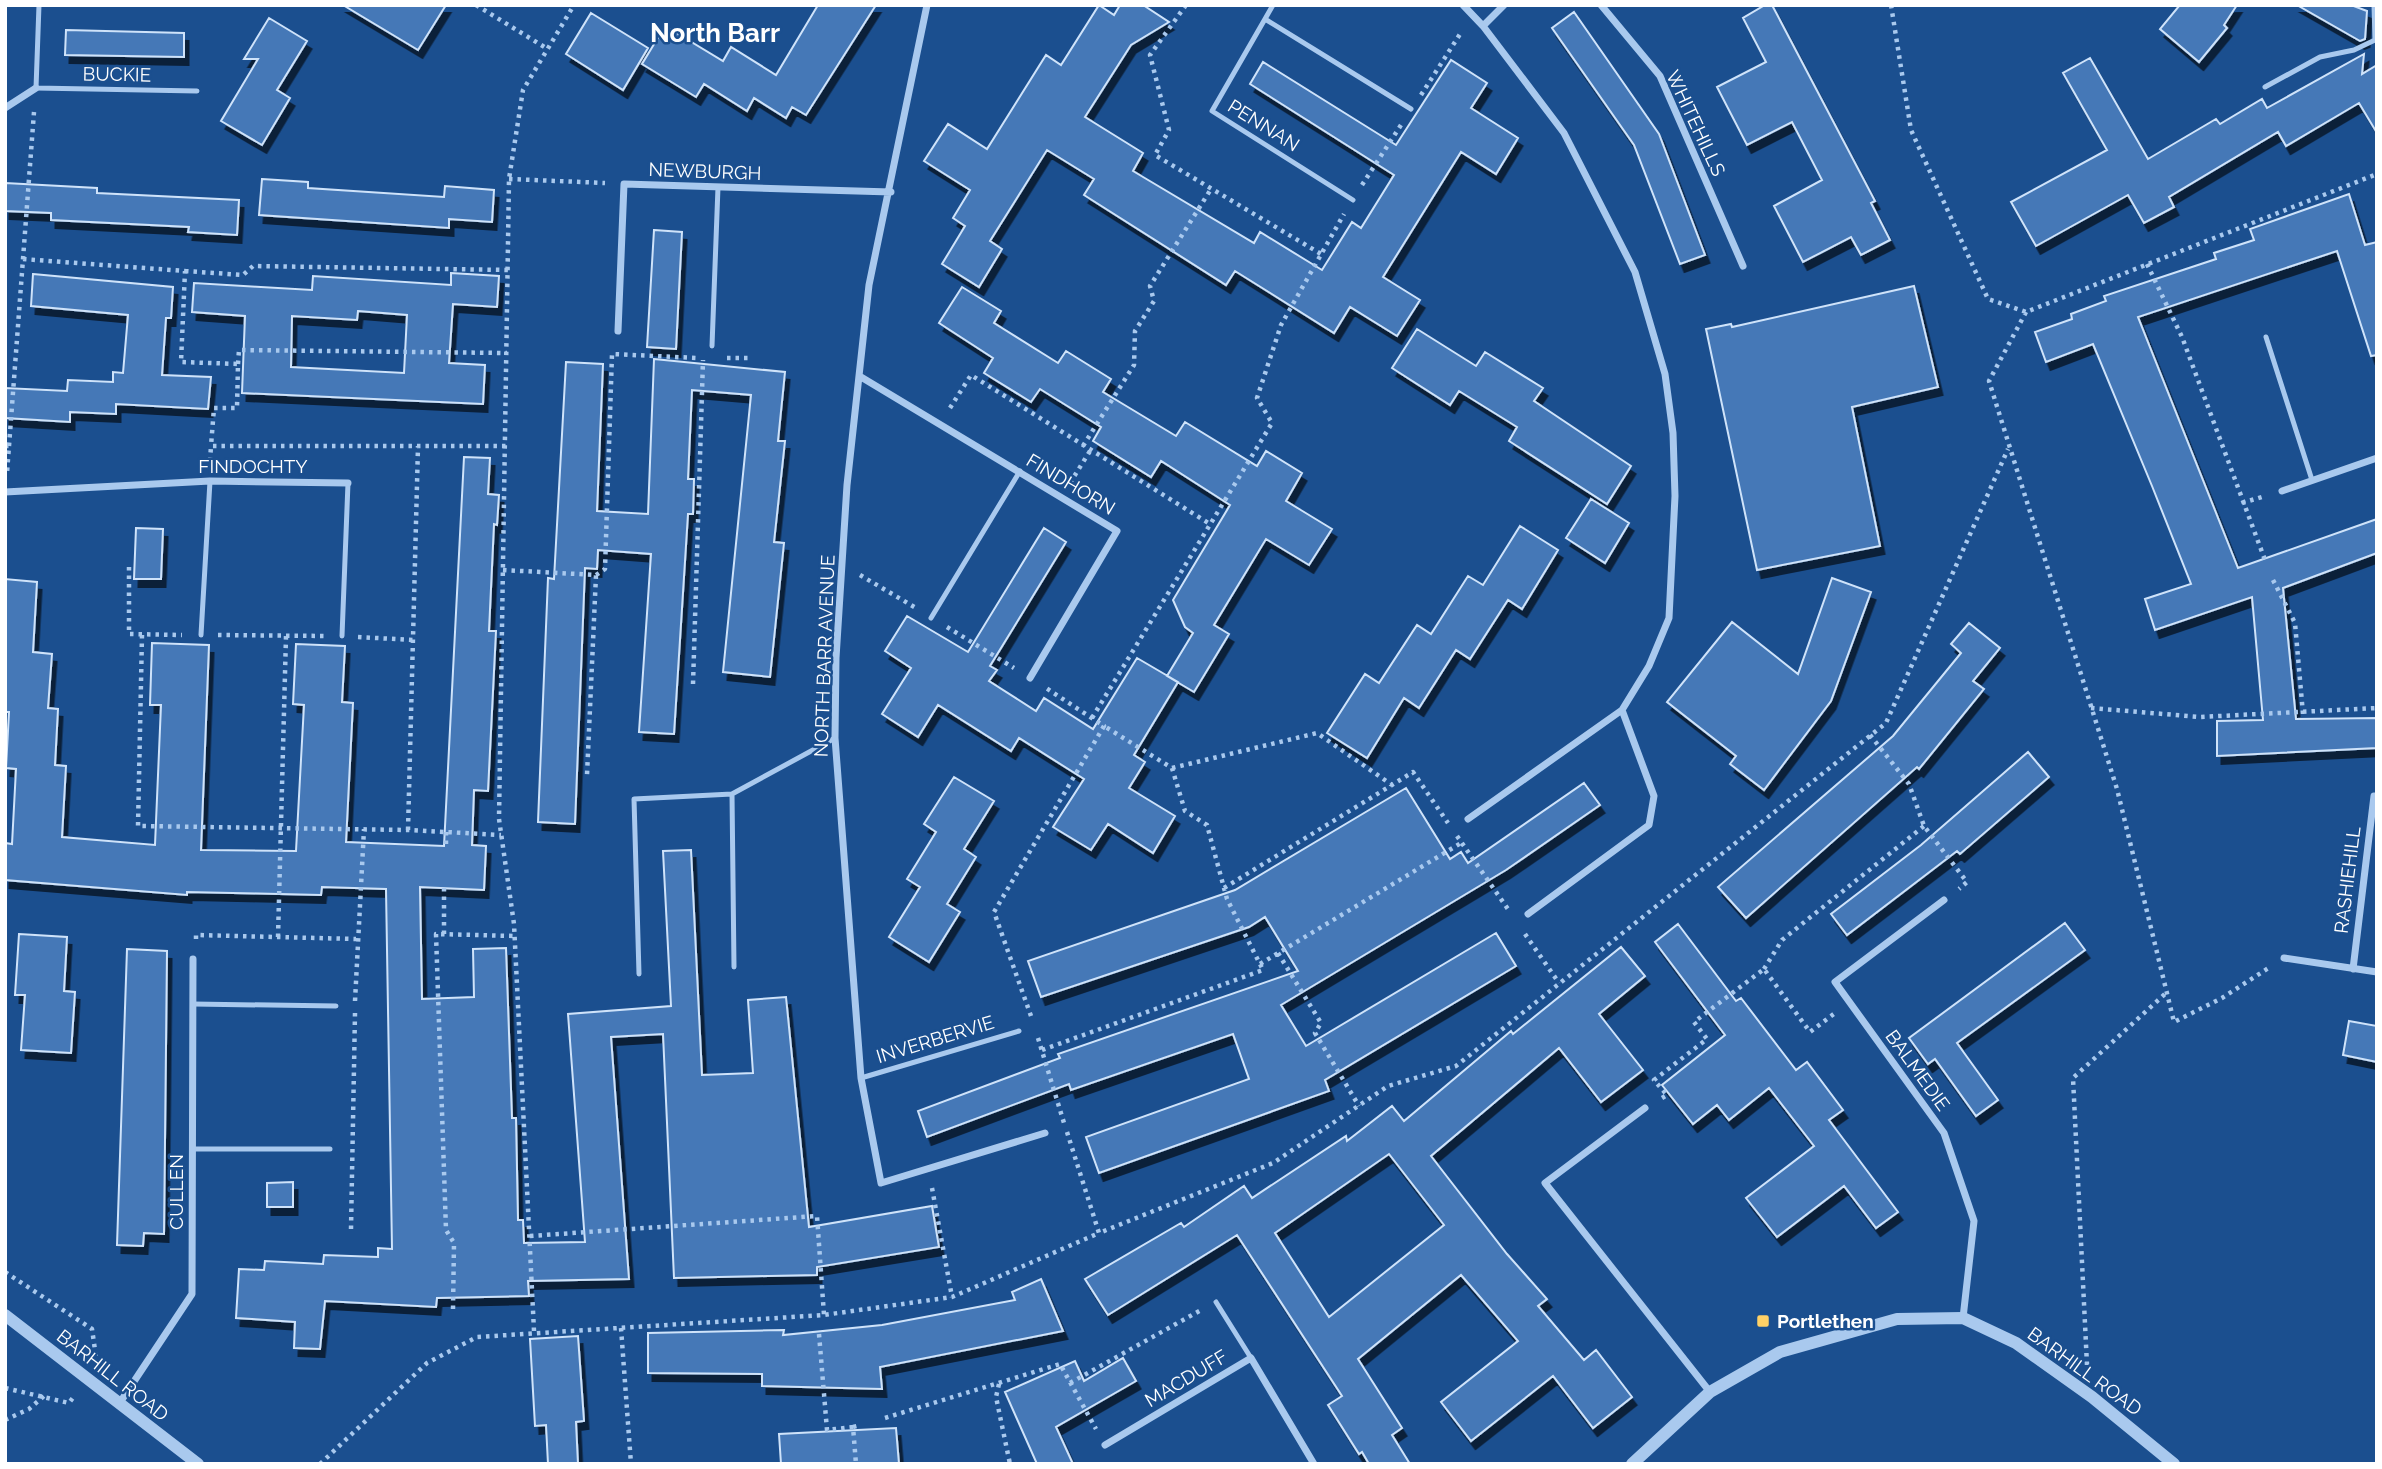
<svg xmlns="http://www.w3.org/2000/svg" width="2382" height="1469" font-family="Raleway,sans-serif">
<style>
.building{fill:#4478b7;stroke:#cfe3fa;stroke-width:2;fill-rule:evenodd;filter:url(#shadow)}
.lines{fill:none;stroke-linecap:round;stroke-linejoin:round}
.path{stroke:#a9c9ee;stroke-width:4.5;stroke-dasharray:3.5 5;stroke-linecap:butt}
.service{stroke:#a9c9ee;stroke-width:5}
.minor{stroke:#a9c9ee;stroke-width:7}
.tertiary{stroke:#a9c9ee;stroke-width:12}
.poi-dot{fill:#ffd166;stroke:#1b4f8f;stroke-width:2.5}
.labels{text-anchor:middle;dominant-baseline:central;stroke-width:5;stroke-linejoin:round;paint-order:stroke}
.street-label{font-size:19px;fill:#fff;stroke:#1b4f8f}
.poi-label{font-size:19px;font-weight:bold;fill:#fff;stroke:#1b4f8f;text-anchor:start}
.district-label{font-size:26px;font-weight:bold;fill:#fff;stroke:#1b4f8f}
</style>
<defs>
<filter id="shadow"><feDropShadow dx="4.5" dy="8" stdDeviation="0" flood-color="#0009"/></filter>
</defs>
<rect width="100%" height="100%" fill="#1b4f8f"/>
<!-- building -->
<path class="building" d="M343 5H446L418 50Z
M818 5H876L806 115 792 107 786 118 754 98 747 111 704 84 696 97 642 64 665 26 723 61 731 47 776 75Z
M1099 5 1114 15 1120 5H1143L1169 22 1131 45 1085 117 1143 153 1133 171 1254 243 1260 232 1322 270 1352 222 1361 228 1394 175 1250 84 1263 62 1396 145 1451 60 1487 83 1471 108 1518 138 1496 174 1461 152 1383 277 1420 300 1397 336 1350 307 1334 333 1235 271 1226 285 1084 195 1094 179 1047 150 990 241 1002 249 979 287 942 264 965 226 953 218 970 190 924 161 948 124 987 149 1046 55 1061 65Z
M1765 5H1772L1875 201 1871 203 1890 240 1861 255 1851 237 1803 262 1774 206 1822 180 1792 122 1747 145 1717 87 1766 62 1743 18Z
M2237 5 2224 25 2227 28 2199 62 2160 29 2179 6Z
M2297 5H2351L2367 11 2365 39 2360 41Z
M1574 12 1659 134 1705 255 1680 264 1634 145 1552 28Z
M591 13 648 48 623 90 566 54Z
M269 18 307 41 277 90 290 98 262 145 221 121 258 59H244Z
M66 30 184 33V57L65 55Z
M2364 54 2362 74 2377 65V133L2359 103 2286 146 2278 132 2169 197 2174 207 2144 223 2128 195 2036 246 2011 202 2107 150 2063 73 2090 58 2148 159 2216 119 2220 124 2262 99 2267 108Z
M262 179 308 182V188L444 197 445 186 494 190 492 222 449 219V228L259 215Z
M5 183 97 188V193L239 200 237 235 188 232 189 227 51 220V213L5 211Z
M2349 194 2365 245 2377 242V355L2371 356 2337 251 2138 317 2238 568 2377 519V553L2283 588 2296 719 2377 718V748L2217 756V721L2263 720 2252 597 2155 630 2145 599 2191 584 2152 486 2093 344 2046 362 2035 332 2072 319 2071 314 2106 301 2104 296 2216 259 2214 253 2254 240 2250 229Z
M654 230 682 232 676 349 647 347Z
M451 273 499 276 497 307 453 304 449 363 485 365 483 404 242 393 245 316 192 312 194 283 312 290 313 276 451 285ZM358 311 407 315 404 373 291 367 292 316 357 320Z
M33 274 173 287 171 318H166L162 375 211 377 208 409 116 404V414L70 412V422L5 418V388L67 391 68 380 113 382V372L123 373 128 315 31 306Z
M1914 286 1938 387 1852 407 1880 546 1757 570 1706 329 1731 324 1732 327Z
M962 287 1001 311 994 323 1058 363 1066 351 1111 379 1103 392 1176 436 1185 422 1257 466 1266 451 1302 473 1286 501 1332 529 1309 565 1266 539 1214 625 1229 634 1194 692 1167 676 1193 633 1185 627 1173 600 1230 505 1161 461 1151 477 1093 441 1101 427 1040 389 1031 402 984 373 993 358 939 323Z
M1417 329 1476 366 1485 352 1543 388 1534 401 1631 466 1607 504 1509 441 1517 427 1459 391 1450 405 1392 368Z
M654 359 785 372 778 441H785L774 542 784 543 770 677 723 672 751 395 692 390 688 479H694L693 514H688L674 734 639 732 651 554 598 550 597 569 585 568 575 824 538 822 548 578 554 579 566 362 603 364 597 511 648 514Z
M464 457 490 458 488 494 499 495 497 525 494 524 489 631H496L488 791 474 790 472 845 486 846 484 890 420 887 422 999 474 997 473 949 506 948 512 1118H516L518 1220H523L524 1243 585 1242 568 1014 671 1006 663 851 691 850 702 1075 753 1073 748 1000 786 997 809 1227 932 1206 939 1247 817 1267V1275L674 1278 663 1034 611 1037 629 1279 528 1281 529 1296 437 1298 436 1307 325 1301 320 1349 294 1348 295 1322 236 1318 239 1269 264 1270 265 1261 323 1264 324 1255 378 1257V1248L392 1249 386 889 322 887 321 895 187 892V895L5 880V843L12 844 16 769 6 768 9 712H5V579L37 582 33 652 52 654 48 708 58 709 55 765 66 766 62 837 155 845 161 705H150L152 643 209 645 201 850 296 851 304 705 293 704 296 644 345 646 342 702 353 703 346 842 444 846Z
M1591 499 1629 523 1605 563 1566 538Z
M1520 526 1558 550 1522 609 1508 600 1470 659 1456 650 1419 708 1404 698 1367 758 1327 733 1365 674 1379 683 1417 625 1431 634 1468 576 1483 585Z
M136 528 163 529 161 579H134Z
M1044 528 1066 542 990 666 997 670 989 681 1036 711 1044 698 1093 729 1137 658 1178 682 1134 755 1145 762 1129 788 1175 816 1153 853 1108 824 1091 850 1053 827 1084 779 1019 738 1011 751 938 705 918 737 882 714 911 668 885 651 907 616 968 652Z
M1832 578 1871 592 1831 701 1764 790 1730 764 1736 756 1667 702 1732 622 1798 674Z
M1969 623 2000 648 1973 681 1984 689 1919 769 1917 767 1746 918 1718 887 1893 736 1961 653 1951 644Z
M2028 752 2049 777 1960 854 1957 851 1847 935 1831 914 1921 845Z
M954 777 994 801 964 849 976 857 947 904 960 912 929 962 889 937 920 887 907 879 936 832 924 824Z
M1584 783 1600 805 1506 870 1281 1005 1306 1046 1496 933 1516 966 1325 1080 1329 1091 1099 1173 1086 1137 1249 1079 1233 1034 1071 1090 1069 1084 927 1137 918 1111 1060 1058 1058 1054 1298 971 1265 917 1249 927 1041 997 1028 961 1235 890 1406 788 1450 859 1461 852 1468 863Z
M2065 923 2085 950 1957 1043 1998 1100 1976 1116 1935 1059 1928 1064 1909 1038Z
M1678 924 1736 1001 1741 998 1796 1070 1807 1062 1843 1110 1829 1120 1898 1212 1876 1228 1844 1186 1777 1237 1746 1198 1814 1146 1769 1088 1729 1120 1717 1105 1693 1124 1662 1085 1725 1035 1655 942Z
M19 934 67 937 64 991 75 992 71 1053 21 1050 25 995H15Z
M1621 947 1645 976 1599 1014 1643 1070 1601 1102 1559 1048 1431 1156 1507 1254 1547 1299 1538 1306 1584 1360 1596 1350 1632 1397 1593 1428 1553 1376 1471 1441 1441 1402 1518 1341 1461 1275 1358 1359 1402 1428 1392 1435 1410 1464H1369L1362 1452 1359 1454 1328 1405 1342 1396 1237 1235 1108 1315 1085 1279 1181 1223 1184 1227 1244 1186 1252 1198 1346 1136 1347 1141 1392 1106 1404 1121 1511 1031 1513 1034ZM1389 1154 1444 1225 1329 1317 1275 1233Z
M127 949 167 951 164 1234 144 1233 143 1246 117 1245Z
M2349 1021 2377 1026V1062L2343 1055Z
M293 1182V1207H267V1183Z
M1041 1279 1063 1331 880 1367 882 1389 762 1386V1374L648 1373V1333L784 1330 783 1335 882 1325 1015 1300 1012 1292Z
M578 1336 584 1421 576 1422 578 1464H548L546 1425 535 1426 530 1339Z
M1123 1358 1136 1381 1056 1427 1073 1464H1037L1005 1392 1075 1361 1084 1381Z
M896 1428 899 1464H781L779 1434Z"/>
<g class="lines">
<!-- path -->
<path class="path" d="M476 5 546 48
M1186 5 1150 55 1169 130 1155 155 1321 254
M1891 5 1911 130 1988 299 2026 312 2377 174
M1421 95 1462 31
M509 179 605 183
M1362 185 1401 125
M23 259 185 271 181 362 238 364 237 408H214L211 446
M2147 264 2182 337 2265 560
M185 271 243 275 253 266 508 270
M2026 312 1989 381 2117 789 2174 1022 2222 998 2270 967
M727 358H750
M238 364 239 350 507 353
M950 408 971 375 1210 524
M5 446H9L7 473
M9 446 34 112
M1083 446 1134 365 1135 331 1154 301 1150 286 1211 189
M210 461 211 446H506
M1070 483 1090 451
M2242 503 2265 496
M129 567V634L182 635
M503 570 596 575 587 775
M596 575 605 569 612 354 697 358
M860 575 916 608
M2273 580 2295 623 2303 714
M947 627 1014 668
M142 635 138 826 408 830 501 835
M218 635 325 636
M358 637 413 640
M693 684 703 360
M2091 708 2200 717 2377 708
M1092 718 1272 423 1257 398 1281 325 1344 214
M1870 735 1909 784 1924 826 1967 882 1959 889
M1172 768 1317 733 1392 785
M408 830 418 446
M446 832V844
M1457 836 1510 912
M444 888V935
M1224 888 1413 772 1448 823
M1525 934 1559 983
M278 937 286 636
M196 939V935L356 939
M1278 953 1321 1023 1315 1033 1359 1106
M1260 964 1461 843
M1764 969 1782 940 1924 826
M355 1001 364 829
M1031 1016 994 912 1104 726 1046 688
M1038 1038 1064 1123
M1042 1050 1263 970 1227 899 1207 825 1185 811 1172 768 1104 726
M1662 1098 1667 1095 1654 1080 1707 1039 1694 1022 1764 969 1810 1032 1835 1013
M1067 1132 1099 1233 1273 1163 1388 1086 1456 1066 1886 723 2008 449
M932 1188 952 1297
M351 1229 355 1013
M530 1236 817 1216 824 1315
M5 1272 92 1329 96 1357
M453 1309 454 1243 446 1230 436 934 515 936
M621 1328 631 1464
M534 1331 514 924 499 819 509 179 523 90 574 5
M819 1334 827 1430 853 1427 856 1464
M2087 1365 2073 1078 2166 993
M1070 1383 1201 1310
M999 1384 996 1397 1010 1464
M5 1388 69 1403 75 1395
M885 1418 1060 1364 1096 1429
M5 1420 29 1409 44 1396
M853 1427 861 1425
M320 1464 427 1363 477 1337 824 1315 952 1297 1099 1233"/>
<!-- service -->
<path class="service" d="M39 5 36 88 197 91
M1273 5 1265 19 1411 109
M1265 19 1212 111 1353 200
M2265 87 2320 57 2354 50 2375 40 2374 5
M2266 337 2312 480
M712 346 718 187
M931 618 1020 471
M201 635 210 481
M342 636 348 483
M732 794 734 967
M639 974 634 799 732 794 835 738
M193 1004 336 1006
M861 1078 1019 1031
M192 1149H330
M1216 1302 1251 1358"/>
<!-- minor -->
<path class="minor" d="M927 5 869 285 847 485 836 658 835 738 861 1078 881 1183 1045 1133
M1463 5 1483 26 1564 133 1635 272 1665 374 1673 433 1675 496 1669 618 1649 666 1622 710 1468 819
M1601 5 1660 76 1743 266
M1483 26 1504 5
M5 108 36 88
M618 331 624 184 891 192
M861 377 1117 531 1030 678
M2282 491 2377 458
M5 492 210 481 348 483
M1944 900 1835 982 1944 1133 1974 1221 1963 1318
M1528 914 1649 825 1654 796 1622 710
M2284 958 2377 972
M2353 969 2374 796
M1645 1108 1545 1183 1710 1392
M119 1404 192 1294 193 959
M1105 1445 1251 1358 1314 1464"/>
<!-- tertiary -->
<path class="tertiary" d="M5 1315 198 1464
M1632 1464 1710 1392 1780 1352 1897 1319 1963 1318 2016 1343 2092 1397 2174 1464"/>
</g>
<!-- markers -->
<rect class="poi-dot" x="1756" y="1314" width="14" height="14" rx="3.5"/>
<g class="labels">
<!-- street labels -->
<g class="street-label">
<text transform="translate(117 74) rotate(1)">BUCKIE</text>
<text transform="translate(1696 123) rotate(65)">WHITEHILLS</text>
<text transform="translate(1264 125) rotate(32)">PENNAN</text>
<text transform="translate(705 171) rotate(2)">NEWBURGH</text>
<text x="253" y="466">FINDOCHTY</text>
<text transform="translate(1071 484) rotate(31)">FINDHORN</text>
<text transform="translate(824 656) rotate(-88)">NORTH BARR AVENUE</text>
<text transform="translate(2347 880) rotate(-83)">RASHIEHILL</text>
<text transform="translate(935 1039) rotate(-17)">INVERBERVIE</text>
<text transform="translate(1918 1070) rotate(54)">BALMEDIE</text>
<text transform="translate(176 1192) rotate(-90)">CULLEN</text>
<text transform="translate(2085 1371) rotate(36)">BARHILL ROAD</text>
<text transform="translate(113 1375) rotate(38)">BARHILL ROAD</text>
<text transform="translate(1186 1378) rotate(-31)">MACDUFF</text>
</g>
<!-- poi labels -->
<g class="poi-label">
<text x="1777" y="1321">Portlethen</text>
</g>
<!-- district labels -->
<g class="district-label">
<text x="715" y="33">North Barr</text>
</g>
</g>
<!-- border -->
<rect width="2382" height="1469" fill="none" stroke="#ffffff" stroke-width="14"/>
</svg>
